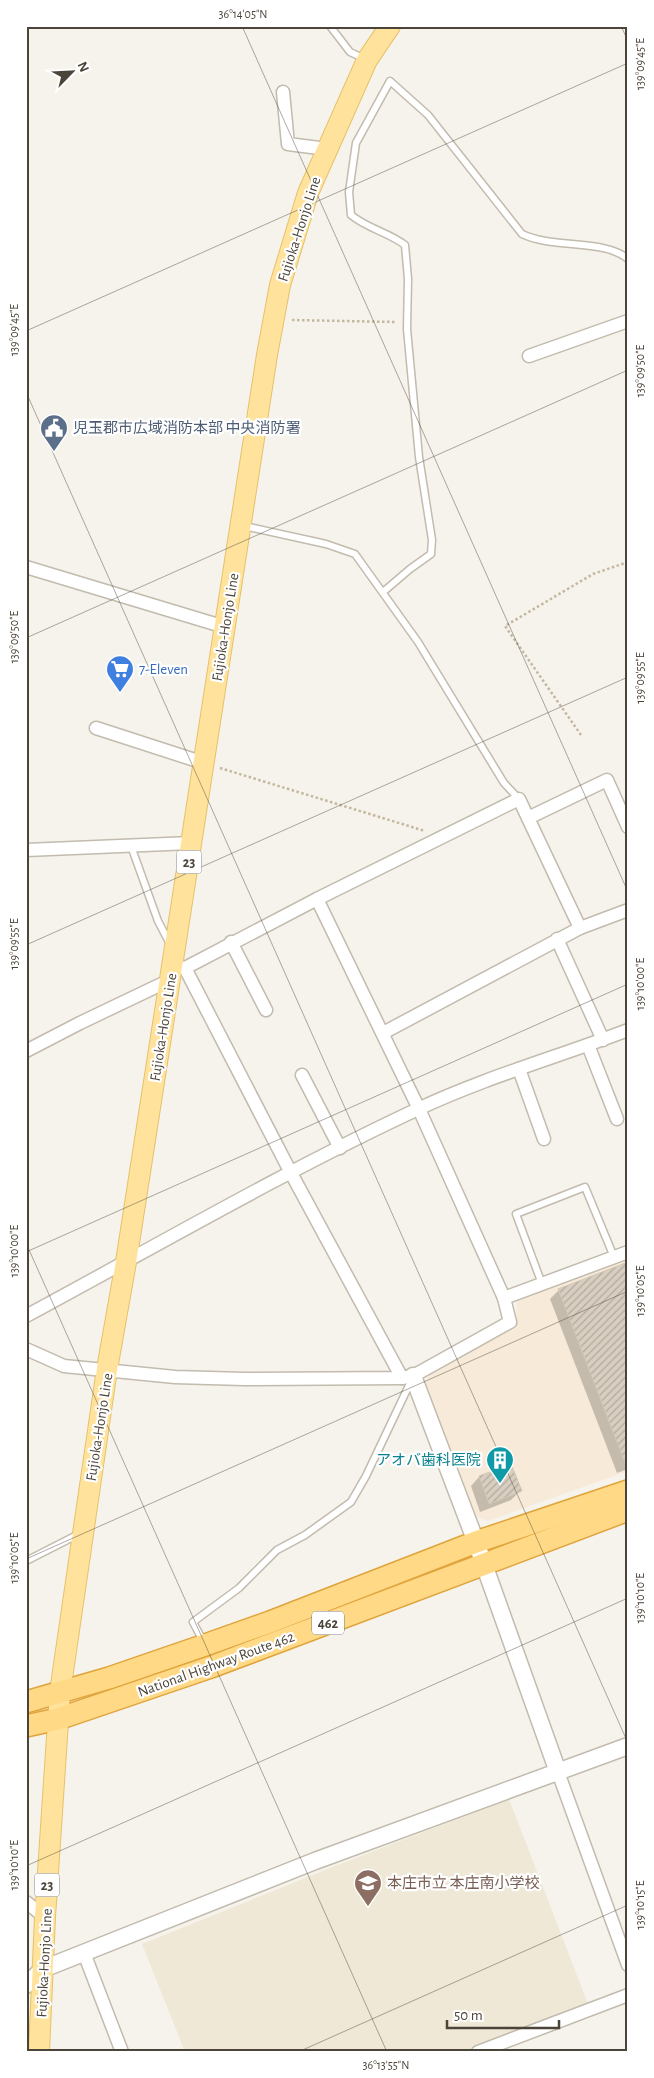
<svg xmlns="http://www.w3.org/2000/svg" width="654" height="2078" viewBox="0 0 654 2078" font-family="'Alegreya Sans','Noto Sans JP',sans-serif">
  <style>
    .commercial { fill: #f7ead8 }
    .education { fill: #efe8d6 }
    .shadow { fill: #0003 }
    .building { fill: url(#building-hatch); stroke: #d3c7b4 }
    .lines { fill: none; stroke-linecap: round; stroke-linejoin: round }
    .service-casing { stroke: #c2bbae; stroke-width: 9 }
    .minor-casing { stroke: #c2bbae; stroke-width: 15 }
    .tertiary-casing { stroke: #c2bbae; stroke-width: 19 }
    .primary-casing { stroke: #e6c16a; stroke-width: 22 }
    .trunk-casing { stroke: #e0a43c; stroke-width: 24 }
    .path { stroke: #c4b79f; stroke-width: 2.5; stroke-dasharray: 2.5 2.5; stroke-linecap: butt }
    .service { stroke: #fff; stroke-width: 6 }
    .minor { stroke: #fff; stroke-width: 12 }
    .tertiary { stroke: #fff; stroke-width: 16 }
    .primary { stroke: #ffe39c; stroke-width: 20 }
    .trunk { stroke: #ffd985; stroke-width: 21 }
    .ticks { fill: none; stroke: #4b4439; stroke-width: 1; stroke-opacity: 0.45 }
    .labels { text-anchor: middle; stroke-width: 4.5; stroke-linejoin: round; paint-order: stroke }
    .shield { fill: #fff; stroke: #817c74; stroke-width: 1 }
    .shield-label { font-size: 14px; font-weight: bold; fill: #4b4439 }
    .street-label { font-size: 15px; fill: #4b4439; stroke: #fff }
    .service-label { font-size: 15px; fill: #4e5e75; stroke: #fff; text-anchor: start }
    .shop-label { font-size: 15px; fill: #366cbe; stroke: #fff; text-anchor: start }
    .culture-label { font-size: 15px; fill: #0d838f; stroke: #fff; text-anchor: end }
    .education-label { font-size: 15px; fill: #785e54; stroke: #fff; text-anchor: start }
    .neatline { fill: none; stroke: #4b4439; stroke-width: 2 }
    .ticks-label { font-size: 12px; text-anchor: middle; fill: #4b4439 }
  </style>
  <defs>
    <pattern id="building-hatch" width="6" height="6" patternUnits="userSpaceOnUse" patternTransform="scale(1.25)"><rect width="6" height="6" fill="#d8cfc1"/><path d="M-1 1l2-2M0 6l6-6M5 7l2-2" fill="none" stroke="#b1aa9e"/></pattern>
  </defs>
  <rect width="100%" height="100%" fill="#f6f3ec"/>
  <!-- commercial -->
  <polygon class="commercial" points="628,1258 628,1471 488,1521 477,1517 425,1383 431,1372 516,1328 517,1301"/>
  <!-- education -->
  <polygon class="education" points="509,1799 588,2004 463,2052 185,2052 142,1944 325,1870"/>
  <!-- shadow -->
  <g class="shadow">
    <polygon points="628,1263 628,1469 617,1473 550,1299 559,1290"/>
    <polygon points="479,1477 520,1491 511,1500 480,1512 471,1486"/>
  </g>
  <!-- building -->
  <g class="building">
    <polygon points="628,1262 628,1468 627,1468 558,1289"/>
    <polygon points="511,1464 522,1491 489,1504 479,1476"/>
  </g>
  <g class="lines">
    <!-- service casing -->
    <g class="service-casing">
      <g id="service">
        <polyline points="330,26 350,52 365,59"/>
        <polyline points="244,526 326,544 355,554 418,642 504,783 519,799"/>
        <path d="M383,592l27,-23 21,-15 1,-14 -13,-83 -12,-128 1,-50 -3,-34c-17,-13 -37,-16 -54,-30l-2,-23 7,-49 34,-62 38,34 94,119c31,15 83,5 106,25"/>
        <polyline points="131,846 158,921 170,944"/>
        <polyline points="542,1284 516,1214 585,1187 614,1257"/>
        <polyline points="26,1561 79,1534"/>
        <polyline points="203,1641 193,1622 239,1588 277,1550 305,1535 351,1502 366,1476 412,1379"/>
      </g>
    </g>
    <!-- minor casing -->
    <g class="minor-casing">
      <g id="minor">
        <polyline points="283,92 288,144 327,149"/>
        <polyline points="529,356 628,321"/>
        <polyline points="26,567 225,627"/>
        <polyline points="96,728 204,763"/>
        <polyline points="528,818 607,780 628,827"/>
        <polyline points="26,850 191,843"/>
        <polyline points="317,899 519,799 580,928"/>
        <polyline points="557,939 603,1040"/>
        <polyline points="231,942 266,1010"/>
        <polyline points="178,967 185,968 291,1173 402,1378"/>
        <polyline points="185,968 317,899 419,1109 504,1298"/>
        <polyline points="383,1033 580,928 628,910"/>
        <polyline points="588,1045 617,1119"/>
        <polyline points="26,1051 80,1023 170,980"/>
        <polyline points="519,1069 544,1139"/>
        <polyline points="302,1075 340,1148"/>
        <path d="M26,1316c130,-70 259,-145 392,-207 68,-32 140,-52 210,-79"/>
        <polyline points="26,1349 64,1366 175,1377 244,1379 402,1378 413,1376 510,1322 504,1298 628,1252"/>
        <polyline points="558,1772 628,1965"/>
        <polyline points="26,1902 45,1917"/>
        <polyline points="84,1953 122,2052"/>
        <polyline points="478,2052 628,1995"/>
      </g>
    </g>
    <!-- tertiary casing -->
    <g class="tertiary-casing">
      <g id="tertiary">
        <polyline points="413,1376 476,1542 558,1772"/>
        <polyline points="26,1985 43,1969 315,1861 628,1746"/>
      </g>
    </g>
    <!-- primary casing -->
    <g class="primary-casing">
      <polyline id="primary" points="39,2052 45,1917 60,1692 107,1369 126,1262 267,355 280,285 308,193 367,60 390,26"/>
    </g>
    <!-- trunk casing -->
    <g class="trunk-casing">
      <g id="trunk">
        <polyline points="26,1702 109,1678 205,1645 270,1622 476,1542 628,1491"/>
        <polyline points="26,1726 58,1719 211,1667 628,1510"/>
      </g>
    </g>
    <!-- path -->
    <g class="path">
      <polyline points="292,320 396,322"/>
      <polyline points="581,735 505,626 593,574 628,562"/>
      <polyline points="220,768 425,831"/>
    </g>
    <!-- service -->
    <use href="#service" class="service"/>
    <!-- minor -->
    <use href="#minor" class="minor"/>
    <!-- tertiary -->
    <use href="#tertiary" class="tertiary"/>
    <!-- primary -->
    <use href="#primary" class="primary"/>
    <!-- trunk -->
    <use href="#trunk" class="trunk"/>
  </g>
  <!-- ticks -->
  <path class="ticks" d="M242,26l386,866M621,26l7,15M26,331l602,-268M26,392l602,1351M26,638l602,-268M26,945l602,-268M26,1243l361,809M26,1252l602,-268M26,1559l602,-268M26,1866l602,-268M298,2052l330,-147"/>
  <!-- icons -->
  <defs>
    <g id="civic-pin" transform="scale(1.4375)"><path d="M0 17L-7.5 6A9.5 9.5 0 1 1 7.5 6Z" fill="#5c6f8a" stroke="#fff"/><path d="M-.6-6.5H3V-4.5H.6V-3L4-1V1h2V6H-6V1h2V-1L-.6-3ZM-1.2 2.5V6h2.4V2.5Z" fill="#fff"/></g>
    <g id="supermarket-pin" transform="scale(1.4375)"><path d="M0 17L-7.5 6A9.5 9.5 0 1 1 7.5 6Z" fill="#3f7fe0" stroke="#fff"/><path d="M-6-5.5h2.5l.6 2H6L4.5 2H-2.5L-4.4-4H-6ZM-1.5 3.2a1.3 1.3 0 1 0 .1 0ZM3 3.2a1.3 1.3 0 1 0 .1 0Z" fill="#fff"/></g>
    <g id="building-pin" transform="scale(1.4375)"><path d="M0 17L-7.5 6A9.5 9.5 0 1 1 7.5 6Z" fill="#0f9aa8" stroke="#fff"/><path d="M-4-6H4V6H1V3H-1V6H-4ZM-2.5-4.3h1.7v1.8h-1.7ZM.8-4.3h1.7v1.8H.8ZM-2.5-1h1.7V.8h-1.7ZM.8-1h1.7V.8H.8Z" fill="#fff"/></g>
    <g id="school-pin" transform="scale(1.4375)"><path d="M0 17L-7.5 6A9.5 9.5 0 1 1 7.5 6Z" fill="#8d6e63" stroke="#fff"/><path d="M0-5L7-2L0 1L-7-2ZM-4 1L0 2.5L4 1V4Q0 6-4 4Z" fill="#fff"/></g>
  </defs>
  <g fill-rule="evenodd">
    <use href="#civic-pin" x="54" y="428"/>
    <use href="#supermarket-pin" x="120" y="669"/>
    <use href="#building-pin" x="500" y="1460"/>
    <use href="#school-pin" x="368" y="1883"/>
  </g>
  <g class="labels">
    <!-- shield labels -->
    <g class="shield">
      <rect x="176.5" y="850.5" width="25" height="23" rx="4"/>
      <rect x="312" y="1611.5" width="32" height="23" rx="4"/>
      <rect x="34.5" y="1873.5" width="25" height="23" rx="4"/>
    </g>
    <g class="shield-label">
      <text x="189" y="867">23</text>
      <text x="328" y="1628">462</text>
      <text x="47" y="1890">23</text>
    </g>
    <!-- street labels -->
    <g class="street-label">
      <text transform="translate(299 229) rotate(-72)" y="5">Fujioka-Honjo Line</text>
      <text transform="translate(225 627) rotate(-81)" y="5">Fujioka-Honjo Line</text>
      <text transform="translate(163 1027) rotate(-81)" y="5">Fujioka-Honjo Line</text>
      <text transform="translate(99 1427) rotate(-81)" y="5">Fujioka-Honjo Line</text>
      <text transform="translate(216 1664) rotate(-20)" y="5">National Highway Route 462</text>
      <text transform="translate(44 1963) rotate(-87)" y="5">Fujioka-Honjo Line</text>
    </g>
    <!-- service labels -->
    <g class="service-label">
      <text x="73" y="433">児玉郡市広域消防本部 中央消防署</text>
    </g>
    <!-- shop labels -->
    <g class="shop-label">
      <text x="139" y="674">7-Eleven</text>
    </g>
    <!-- culture labels -->
    <g class="culture-label">
      <text x="481" y="1465">アオバ歯科医院</text>
    </g>
    <!-- education labels -->
    <g class="education-label">
      <text x="387" y="1888">本庄市立 本庄南小学校</text>
    </g>
  </g>
  <!-- border -->
  <rect width="654" height="2078" fill="none" stroke="#ffffff" stroke-width="55"/>
  <!-- north arrow -->
  <g transform="translate(72 72) rotate(66)" stroke="#ffffff" stroke-width="4" paint-order="stroke">
  <path d="M0-4L9 19L0 12L-9 19Z" fill="#4b4439"/>
  <text y="-8" font-size="14" font-weight="bold" text-anchor="middle" fill="#4b4439">N</text>
  </g>
  <!-- scale -->
  <path d="M447 2020v8h112v-8" fill="none" stroke="#4b4439" stroke-width="2.5"/>
  <text x="454" y="2020" font-size="15" fill="#4b4439" stroke="#ffffff" stroke-width="4" paint-order="stroke">50 m</text>
  <rect x="28" y="28" width="598" height="2022" class="neatline"/>
  <g class="ticks-label">
    <text x="243" y="18">36°14'05"N</text>
    <text transform="translate(640 64) rotate(-90)" y="4">139°09'45"E</text>
    <text transform="translate(14 330) rotate(-90)" y="4">139°09'45"E</text>
    <text transform="translate(640 371) rotate(-90)" y="4">139°09'50"E</text>
    <text transform="translate(14 637) rotate(-90)" y="4">139°09'50"E</text>
    <text transform="translate(640 678) rotate(-90)" y="4">139°09'55"E</text>
    <text transform="translate(14 944) rotate(-90)" y="4">139°09'55"E</text>
    <text transform="translate(640 984) rotate(-90)" y="4">139°10'00"E</text>
    <text transform="translate(14 1251) rotate(-90)" y="4">139°10'00"E</text>
    <text transform="translate(640 1291) rotate(-90)" y="4">139°10'05"E</text>
    <text transform="translate(14 1558) rotate(-90)" y="4">139°10'05"E</text>
    <text transform="translate(640 1598) rotate(-90)" y="4">139°10'10"E</text>
    <text transform="translate(14 1865) rotate(-90)" y="4">139°10'10"E</text>
    <text transform="translate(640 1905) rotate(-90)" y="4">139°10'15"E</text>
    <text x="386" y="2069">36°13'55"N</text>
  </g>
</svg>
